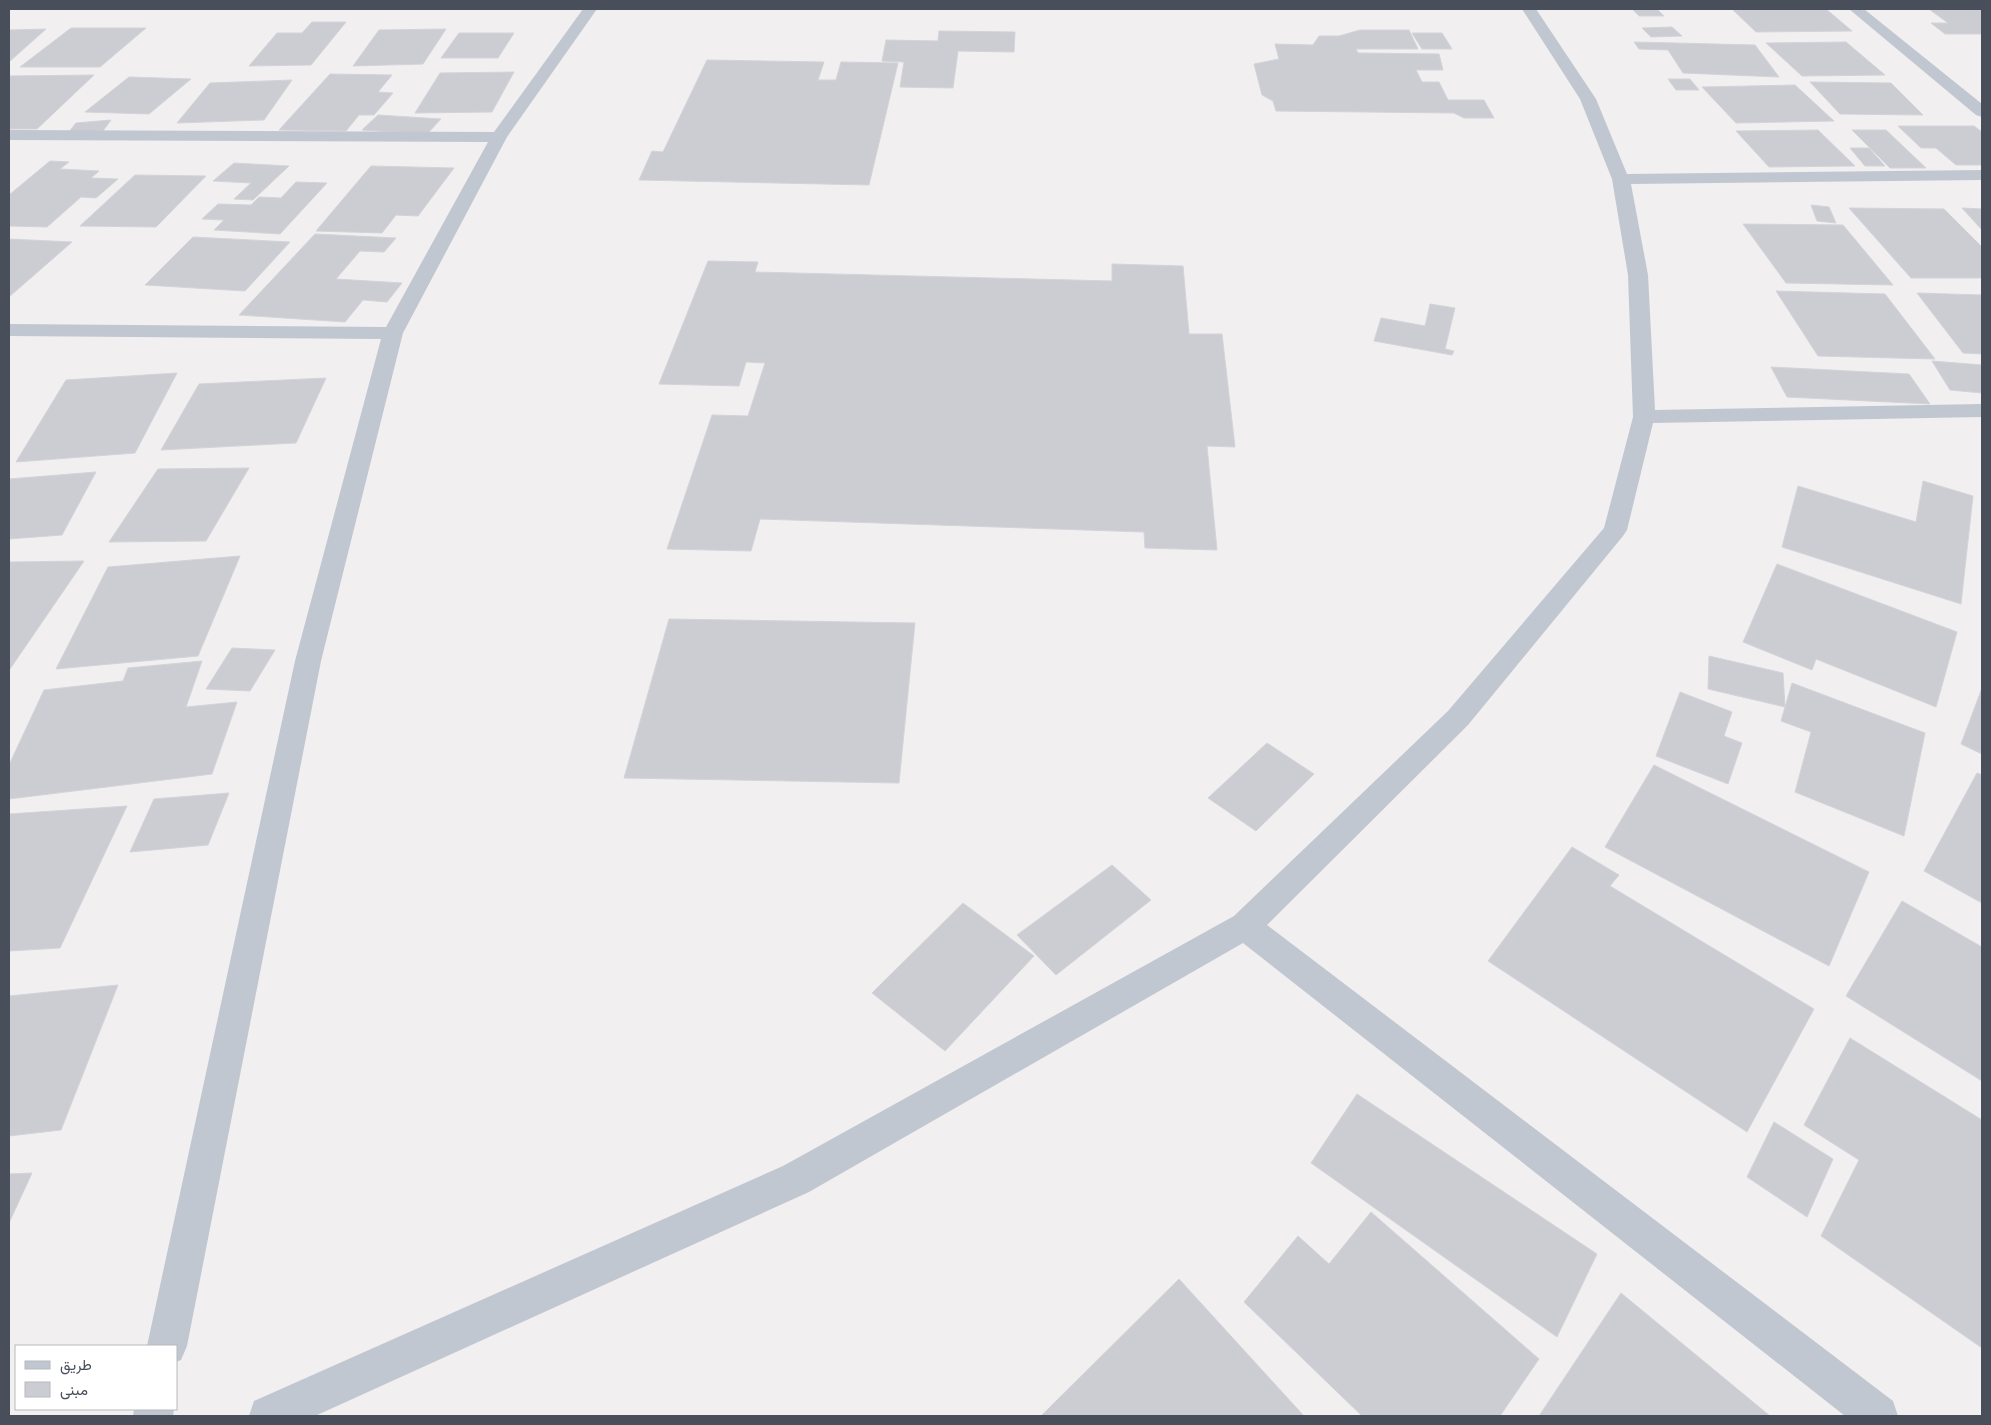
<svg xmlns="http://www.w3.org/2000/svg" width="1991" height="1425" viewBox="0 0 1991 1425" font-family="'Nunito Sans',Vazirmatn,sans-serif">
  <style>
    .building { fill: #cccdd3; stroke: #d3d4da }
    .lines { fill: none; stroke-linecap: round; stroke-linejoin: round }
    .minor { fill: #c1c7d0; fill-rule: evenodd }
  </style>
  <rect width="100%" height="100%" fill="#f1efef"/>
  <!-- building -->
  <g class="building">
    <polygon points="1632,9 1657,9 1664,16 1639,16"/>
    <polygon points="1732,9 1826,9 1852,31 1756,32"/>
    <polygon points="1929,9 1982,9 1982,34 1945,34 1931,23 1948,23"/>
    <polygon points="312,22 346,22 311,65 249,66 277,33 302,33"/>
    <polygon points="1672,27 1682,36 1651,37 1642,28"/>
    <polygon points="71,28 146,28 100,67 20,67"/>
    <polygon points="46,29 9,62 9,30"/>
    <polygon points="446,29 423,64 353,66 379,30"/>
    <polygon points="1360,30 1409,30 1418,49 1356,49 1358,53 1439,54 1443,70 1416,70 1422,82 1439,82 1448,100 1484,100 1494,118 1464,118 1454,113 1276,111 1273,101 1262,95 1254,64 1279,59 1275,44 1313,45 1319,36 1339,36"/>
    <polygon points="939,31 1015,32 1014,52 958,51 953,88 900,87 904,62 882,61 886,40 938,41"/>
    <polygon points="459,33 514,33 498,58 441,58"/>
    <polygon points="1412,33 1442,33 1452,49 1422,49"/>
    <polygon points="1634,42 1755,45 1779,77 1683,73 1668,50 1639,49"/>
    <polygon points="1846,42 1885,75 1802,76 1766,43"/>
    <polygon points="707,60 824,62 818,80 836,80 841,62 898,63 869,185 639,180 652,151 663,152"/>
    <polygon points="514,72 492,112 415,113 440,73"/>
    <polygon points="330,74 392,75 378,92 393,93 374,115 359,115 346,131 279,130"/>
    <polygon points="94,75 37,129 9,129 9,76"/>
    <polygon points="129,77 191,79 149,114 85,112"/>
    <polygon points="1668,79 1690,79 1699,90 1676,90"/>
    <polygon points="292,80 264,120 177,123 210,83"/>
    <polygon points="1810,82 1891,83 1923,115 1840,114"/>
    <polygon points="1795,85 1834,121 1736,123 1702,87"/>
    <polygon points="378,115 441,119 427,134 362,130"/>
    <polygon points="111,120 103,131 67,134 76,123"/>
    <polygon points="1898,126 1974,126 1982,132 1982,165 1956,165 1936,148 1921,148"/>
    <polygon points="1818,130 1855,166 1769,167 1736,131"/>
    <polygon points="1852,130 1886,130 1926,168 1890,168"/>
    <polygon points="1850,148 1869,148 1885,166 1865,166"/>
    <polygon points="50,161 69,162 60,169 99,171 91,178 118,179 96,198 81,197 47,227 9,226 9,195"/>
    <polygon points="234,163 289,166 253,200 234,199 251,183 213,181"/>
    <polygon points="371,166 454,168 418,216 396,215 382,233 316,231"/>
    <polygon points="135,175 206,176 156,227 80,226"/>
    <polygon points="296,182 327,183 280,234 214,230 224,220 202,219 218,204 251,205 259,197 281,198"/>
    <polygon points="1811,205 1829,207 1836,223 1817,221"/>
    <polygon points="1849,208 1944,209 1982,247 1982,278 1911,278"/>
    <polygon points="1962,208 1982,209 1982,230"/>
    <polygon points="1743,224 1843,225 1893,285 1786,283"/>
    <polygon points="315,234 396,238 384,252 360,251 336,279 402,283 387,302 363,300 345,322 239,315"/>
    <polygon points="193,237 290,242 245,291 145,285"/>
    <polygon points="9,239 72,242 9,297"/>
    <polygon points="708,261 758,262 755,272 1112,281 1112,264 1183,266 1189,334 1222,334 1235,447 1207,446 1217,550 1145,548 1144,532 760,519 751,551 667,549 712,415 748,416 765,363 746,362 739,386 659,384"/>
    <polygon points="1776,291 1885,294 1935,359 1818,356"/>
    <polygon points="1917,293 1982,295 1982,354 1963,353"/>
    <polygon points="1430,304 1455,308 1445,349 1454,351 1452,355 1374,341 1381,318 1425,326"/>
    <polygon points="1932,361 1982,365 1982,393 1950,390"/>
    <polygon points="1771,367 1909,374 1930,404 1787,397"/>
    <polygon points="177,373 135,453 16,462 66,380"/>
    <polygon points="326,378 296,443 161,450 199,384"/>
    <polygon points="249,468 206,541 109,542 158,469"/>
    <polygon points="96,472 62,535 9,539 9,479"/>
    <polygon points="1923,481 1973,496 1961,604 1782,547 1798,486 1916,522"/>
    <polygon points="240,556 198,656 56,669 108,567"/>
    <polygon points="84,561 10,669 9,669 9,562"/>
    <polygon points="1777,564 1957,632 1936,707 1816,659 1812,670 1743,642"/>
    <polygon points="669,619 915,623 899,783 624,778"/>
    <polygon points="232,648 275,650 250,691 206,689"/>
    <polygon points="1709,656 1783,673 1785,707 1708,689"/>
    <polygon points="202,661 186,707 237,702 212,774 9,799 9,765 44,690 123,681 128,668"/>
    <polygon points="1792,683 1925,733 1904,836 1795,792 1811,732 1781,721"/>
    <polygon points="1982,688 1982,754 1961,744"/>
    <polygon points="1680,692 1732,712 1724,736 1742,743 1728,784 1656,756"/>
    <polygon points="1267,743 1314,774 1256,831 1208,798"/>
    <polygon points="1654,765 1869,872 1829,966 1605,847"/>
    <polygon points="1977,773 1982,775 1982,903 1924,871"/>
    <polygon points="229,793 208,845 130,852 154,799"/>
    <polygon points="127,806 60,948 9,951 9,814"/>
    <polygon points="1572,847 1619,875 1610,886 1814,1009 1747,1132 1488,961"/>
    <polygon points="1112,865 1151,900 1056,975 1017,935"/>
    <polygon points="1902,901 1982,947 1982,1081 1846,996"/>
    <polygon points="963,903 1034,956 945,1051 872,993"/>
    <polygon points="118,985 61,1130 9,1136 9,996"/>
    <polygon points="1850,1038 1982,1120 1982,1348 1821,1236 1859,1160 1804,1125"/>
    <polygon points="1357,1094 1597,1254 1557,1337 1311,1163"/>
    <polygon points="1774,1122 1833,1159 1807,1217 1747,1177"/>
    <polygon points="32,1173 9,1223 9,1174"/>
    <polygon points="1371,1212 1539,1359 1500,1416 1362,1416 1244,1302 1298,1236 1329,1264"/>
    <polygon points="1179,1279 1304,1416 1041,1416"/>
    <polygon points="1621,1293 1770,1416 1539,1416"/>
  </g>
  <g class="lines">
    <!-- minor -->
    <g class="minor">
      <polygon points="583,9 597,9 507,137 403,333 321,661 187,1346 181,1360 176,1362 176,1346 147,1346 295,661 381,339 9,336 9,324 386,327 488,142 9,140 9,130 494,132"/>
      <polygon points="1522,9 1536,9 1596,99 1627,174 1982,170 1982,180 1631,184 1648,275 1655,410 1982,404 1982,417 1653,423 1627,530 1623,536 1468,725 1267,925 1893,1401 1898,1416 1845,1416 1243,943 809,1192 315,1416 249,1416 254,1401 783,1166 1234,916 1448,711 1604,528 1633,417 1628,275 1612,179 1580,99"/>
      <polygon points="1849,9 1864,9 1982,104 1982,117 1976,115"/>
      <polygon points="134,1409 174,1409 173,1416 133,1416"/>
    </g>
  </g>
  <!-- border -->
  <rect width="1991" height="1425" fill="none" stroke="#484f5b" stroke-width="20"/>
  <!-- legend -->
  <rect x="15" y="1345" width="162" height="65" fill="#ffffff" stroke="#b6b9bd"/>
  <rect x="25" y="1361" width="25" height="8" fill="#c1c7d0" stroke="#b6b9bd"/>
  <text x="60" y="1370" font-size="15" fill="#484f5b">طريق</text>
  <rect x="25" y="1382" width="25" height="15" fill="#cccdd3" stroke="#b6b9bd"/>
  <text x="60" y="1395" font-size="15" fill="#484f5b">مبنى</text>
</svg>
